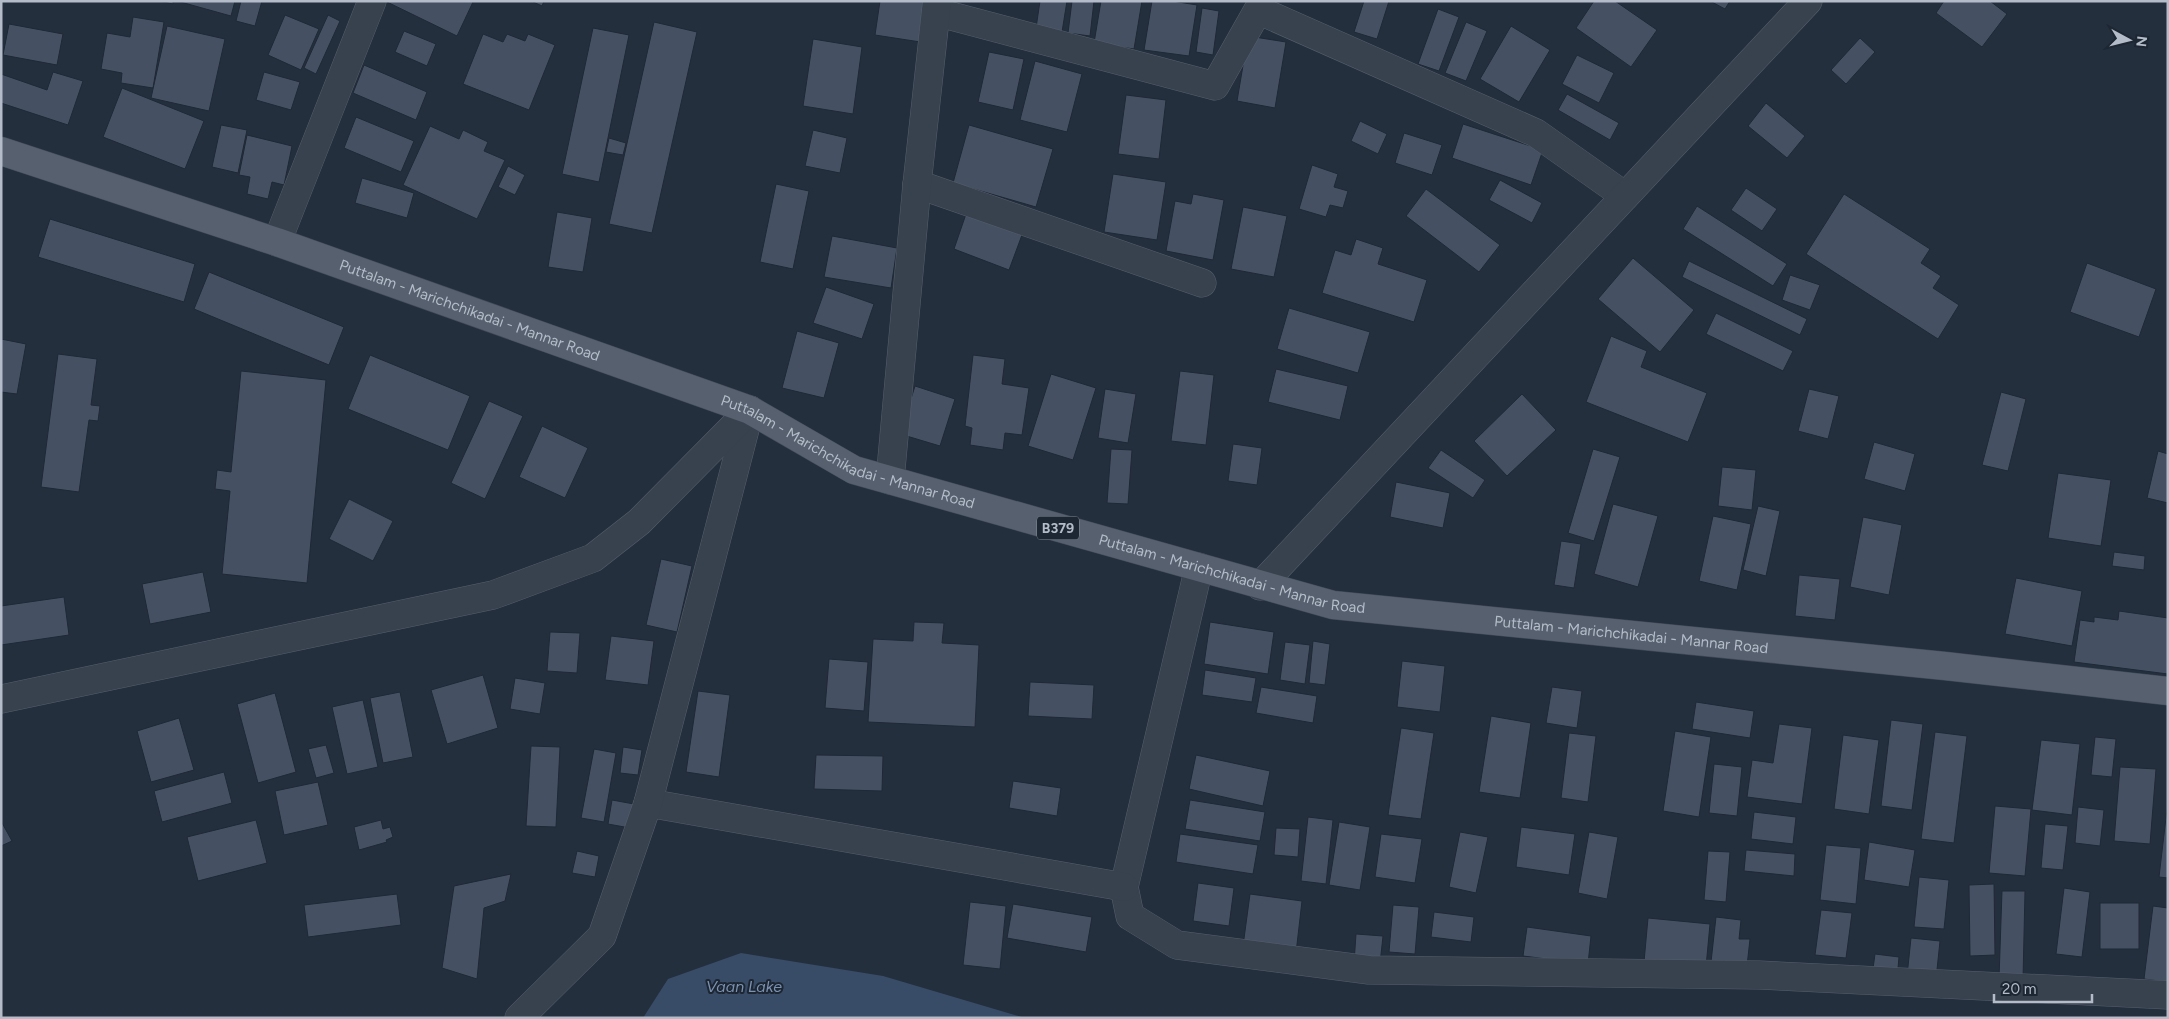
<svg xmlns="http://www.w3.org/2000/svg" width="2169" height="1019" viewBox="0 0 2169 1019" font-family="Figtree,sans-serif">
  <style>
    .water { fill: #394c67 }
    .building { fill: #455162; stroke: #1f2835 }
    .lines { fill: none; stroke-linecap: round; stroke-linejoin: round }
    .minor-casing { stroke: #565f6c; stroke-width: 29 }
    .tertiary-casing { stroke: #565f6c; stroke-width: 29 }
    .primary-casing { stroke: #414a57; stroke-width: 29 }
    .minor { stroke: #38414e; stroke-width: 28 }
    .tertiary { stroke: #38414e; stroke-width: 28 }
    .primary { stroke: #56606e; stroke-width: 28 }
    .labels { text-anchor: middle; stroke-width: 4; stroke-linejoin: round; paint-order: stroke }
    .shield { fill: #1d2633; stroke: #878f9c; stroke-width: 1 }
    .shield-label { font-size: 14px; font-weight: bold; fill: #b4bcc9 }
    .street-label { font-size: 15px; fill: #b4bcc9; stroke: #1d2633 }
    .water-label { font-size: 16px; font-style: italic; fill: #7c92b1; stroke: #1d2633 }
  </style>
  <rect width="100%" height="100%" fill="#242f3e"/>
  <!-- water -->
  <polygon class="water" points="741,953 883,976 1025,1018 643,1018 668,979"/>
  <!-- building -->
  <g class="building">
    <polygon points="159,1 173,1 173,4"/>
    <polygon points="177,1 235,1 231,16"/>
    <polygon points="241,1 262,1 255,26 236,21"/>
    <polygon points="385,1 471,1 473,2 457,36"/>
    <polygon points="531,1 544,1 542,6"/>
    <polygon points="880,1 933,1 927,43 875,35"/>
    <polygon points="1040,1 1067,1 1062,32 1036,28"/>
    <polygon points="1072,1 1094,1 1090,36 1068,33"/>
    <polygon points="1101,1 1142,1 1134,49 1094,43"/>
    <polygon points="1152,1 1172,1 1197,5 1189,56 1144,50"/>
    <polygon points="1364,1 1389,1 1377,39 1354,32"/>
    <polygon points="1594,1 1615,1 1657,30 1631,67 1576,28"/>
    <polygon points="1710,1 1730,1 1725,9"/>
    <polygon points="1944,1 1990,1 2007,14 1982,47 1936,13"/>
    <polygon points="1202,8 1219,11 1213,55 1196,52"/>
    <polygon points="1438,9 1459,17 1439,71 1418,64"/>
    <polygon points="285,15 319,29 301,70 268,55"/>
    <polygon points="328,15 340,21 316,74 304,68"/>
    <polygon points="133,17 164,22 153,88 121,83 122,73 101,69 107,33 130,37"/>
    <polygon points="654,22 697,32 652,233 609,224"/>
    <polygon points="1466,22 1487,31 1466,81 1445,73"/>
    <polygon points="9,24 63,34 57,65 3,55"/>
    <polygon points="167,26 225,39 209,111 151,98"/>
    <polygon points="1511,26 1550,50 1519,102 1480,79"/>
    <polygon points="593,28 629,35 599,182 562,174"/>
    <polygon points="404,31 436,44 427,66 395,52"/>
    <polygon points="483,34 503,42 507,34 525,41 528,34 555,45 529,110 463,84"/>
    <polygon points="1248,36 1286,42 1275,108 1237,101"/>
    <polygon points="1860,38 1875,52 1846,84 1831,70"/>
    <polygon points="813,39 862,47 853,114 803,106"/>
    <polygon points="989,52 1024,59 1013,110 978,102"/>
    <polygon points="1577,55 1614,73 1599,103 1562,84"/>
    <polygon points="1035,61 1082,74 1067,132 1020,120"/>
    <polygon points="364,65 427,92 416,120 353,93"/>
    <polygon points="53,72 83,81 68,125 1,103 1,74 47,90"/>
    <polygon points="264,72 300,82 291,110 256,100"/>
    <polygon points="122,88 204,121 185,169 103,137"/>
    <polygon points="1567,94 1619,123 1610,140 1558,110"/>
    <polygon points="1126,95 1166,100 1159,159 1118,154"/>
    <polygon points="1766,103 1805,136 1787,158 1748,126"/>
    <polygon points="356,117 414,141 401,172 344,148"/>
    <polygon points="1360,121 1387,134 1378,154 1351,141"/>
    <polygon points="1463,124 1543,150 1531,185 1452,158"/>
    <polygon points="221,125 247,130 238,173 212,167"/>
    <polygon points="969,125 1053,149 1036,207 953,183"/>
    <polygon points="430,126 459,139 463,130 488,142 484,151 505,160 477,219 403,185"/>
    <polygon points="813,130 847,138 840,173 805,166"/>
    <polygon points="1404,133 1442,145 1432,175 1395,163"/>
    <polygon points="247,135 292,146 284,185 272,182 268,199 247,194 250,177 239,175"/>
    <polygon points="609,138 626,143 623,155 606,152"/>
    <polygon points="1312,165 1338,174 1334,187 1348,191 1343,208 1330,205 1326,217 1299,209"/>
    <polygon points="508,166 525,175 515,195 498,187"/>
    <polygon points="1113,174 1166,182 1157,240 1104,232"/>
    <polygon points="362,178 414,193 407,218 355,203"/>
    <polygon points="1500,180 1542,203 1532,223 1489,200"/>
    <polygon points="776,184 809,191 793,269 760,262"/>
    <polygon points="1746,188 1777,209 1762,231 1731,210"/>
    <polygon points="1426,189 1500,245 1479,272 1406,216"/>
    <polygon points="1193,194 1224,200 1213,260 1166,251 1175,201 1191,204"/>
    <polygon points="1844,194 1930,249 1921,263 1941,276 1933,288 1959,305 1938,339 1806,254"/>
    <polygon points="1697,206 1787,264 1773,286 1683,229"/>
    <polygon points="1243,207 1287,216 1274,277 1231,269"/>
    <polygon points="557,212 592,218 583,272 548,267"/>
    <polygon points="966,214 1022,235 1009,270 954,249"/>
    <polygon points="50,219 195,264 184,302 38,257"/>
    <polygon points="832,236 897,248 891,288 824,277"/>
    <polygon points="1356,239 1383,248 1378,264 1427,280 1414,322 1322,293 1335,250 1351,255"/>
    <polygon points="1633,258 1694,310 1660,352 1598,299"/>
    <polygon points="1689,261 1807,319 1800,335 1682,277"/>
    <polygon points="2087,263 2156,289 2139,337 2070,312"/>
    <polygon points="209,272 344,327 329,365 194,309"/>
    <polygon points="1790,275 1820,285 1810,310 1782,300"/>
    <polygon points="826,287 874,304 862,339 813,323"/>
    <polygon points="1289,308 1370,332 1358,373 1277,349"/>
    <polygon points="1716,313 1793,351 1783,371 1706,334"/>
    <polygon points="797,331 839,343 824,398 782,388"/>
    <polygon points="1611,336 1647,351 1641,367 1707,393 1688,442 1586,402"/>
    <polygon points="1,339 26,344 17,394 1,392"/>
    <polygon points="58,354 97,359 91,405 100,406 98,421 89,420 79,492 41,487"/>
    <polygon points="370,355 470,396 448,450 348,409"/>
    <polygon points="973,355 1005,359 1002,384 1029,388 1022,435 1005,433 1003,450 970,445 972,428 965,426"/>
    <polygon points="1276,369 1348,386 1340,420 1268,402"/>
    <polygon points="241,371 326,380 307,583 222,574 230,491 215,489 217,470 231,472"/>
    <polygon points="1180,371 1214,375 1206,445 1171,441"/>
    <polygon points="1051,374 1096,388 1073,460 1028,446"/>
    <polygon points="915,386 955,399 940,446 900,434"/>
    <polygon points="1105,389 1136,394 1128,443 1098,438"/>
    <polygon points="1809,389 1839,396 1828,439 1798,431"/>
    <polygon points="2001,392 2026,399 2008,471 1982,465"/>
    <polygon points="1522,394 1556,430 1507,476 1474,441"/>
    <polygon points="489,401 523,416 485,499 451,483"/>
    <polygon points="542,426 588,448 565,498 519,477"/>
    <polygon points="1874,442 1915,454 1905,491 1864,479"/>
    <polygon points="1233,444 1262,448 1257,485 1228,481"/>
    <polygon points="1111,449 1132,450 1128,504 1107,503"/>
    <polygon points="1593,449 1620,457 1594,541 1568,533"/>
    <polygon points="1441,450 1485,480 1473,498 1428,468"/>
    <polygon points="2158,451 2168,454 2168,503 2147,498"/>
    <polygon points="1722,467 1756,470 1752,510 1718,506"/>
    <polygon points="2058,473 2111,480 2101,546 2048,538"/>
    <polygon points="1396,482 1450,493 1443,528 1390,517"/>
    <polygon points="349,499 393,521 373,561 329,539"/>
    <polygon points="1613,504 1658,516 1638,587 1594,574"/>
    <polygon points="1758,506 1780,511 1766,576 1743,570"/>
    <polygon points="1713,516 1751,524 1737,590 1699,581"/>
    <polygon points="1863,517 1902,525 1889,595 1850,587"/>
    <polygon points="1561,541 1581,544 1574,588 1554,585"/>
    <polygon points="2114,552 2145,556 2144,570 2112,566"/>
    <polygon points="661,559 692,566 677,632 646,625"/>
    <polygon points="203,572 211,612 150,624 142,584"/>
    <polygon points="1799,575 1840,579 1835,620 1795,616"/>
    <polygon points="2016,578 2082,591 2072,646 2005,634"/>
    <polygon points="64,597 69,635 1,645 1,606"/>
    <polygon points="2119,611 2168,618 2168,674 2074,662 2080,620 2094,622 2094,617 2118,620"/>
    <polygon points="914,622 944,623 942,643 979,645 975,727 868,722 873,639 913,641"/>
    <polygon points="1210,622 1274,632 1268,674 1204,664"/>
    <polygon points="550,632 580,633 577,673 547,671"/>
    <polygon points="611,636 654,641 648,685 605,680"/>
    <polygon points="1313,641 1330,644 1325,685 1309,683"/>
    <polygon points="1285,642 1310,645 1305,684 1280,680"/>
    <polygon points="829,659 868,662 864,711 825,708"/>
    <polygon points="1402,661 1445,666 1440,712 1397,707"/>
    <polygon points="1205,670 1256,678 1252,702 1202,695"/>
    <polygon points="483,675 498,728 447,744 431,690"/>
    <polygon points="515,678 545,683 540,714 510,709"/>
    <polygon points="1030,682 1094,685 1092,719 1028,716"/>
    <polygon points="1261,687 1317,696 1313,723 1256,713"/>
    <polygon points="1552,687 1582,691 1577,728 1546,723"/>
    <polygon points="698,691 730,695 719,777 686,772"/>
    <polygon points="400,692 413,757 383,763 370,698"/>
    <polygon points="275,693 296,772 258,783 237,704"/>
    <polygon points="363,700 378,767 347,774 332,707"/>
    <polygon points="1696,702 1754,711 1750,738 1692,729"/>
    <polygon points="1491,716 1531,723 1520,798 1479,792"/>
    <polygon points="179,718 194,770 151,782 137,731"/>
    <polygon points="1891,720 1923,724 1912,810 1881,806"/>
    <polygon points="1779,724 1812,728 1802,804 1747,797 1752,760 1773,763"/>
    <polygon points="1401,728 1434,733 1421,819 1388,815"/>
    <polygon points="1675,731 1711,737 1699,817 1663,811"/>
    <polygon points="1935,732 1967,736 1954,843 1921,839"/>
    <polygon points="1569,733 1596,736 1588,802 1561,798"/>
    <polygon points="1843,735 1879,740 1869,814 1834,809"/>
    <polygon points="2095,737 2116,739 2112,777 2091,775"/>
    <polygon points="2041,740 2080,744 2072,815 2032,810"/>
    <polygon points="326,745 334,773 316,778 308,749"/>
    <polygon points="531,746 560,747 556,827 526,826"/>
    <polygon points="623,747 642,750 638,775 620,773"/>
    <polygon points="594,749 616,753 604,822 581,818"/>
    <polygon points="816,755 883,756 882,791 814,789"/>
    <polygon points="1196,755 1270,771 1263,806 1189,789"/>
    <polygon points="1714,764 1742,767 1737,816 1709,813"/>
    <polygon points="2120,767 2156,769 2150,844 2114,841"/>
    <polygon points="224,772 232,803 162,822 154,791"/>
    <polygon points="1013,781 1061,788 1057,816 1009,808"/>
    <polygon points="318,782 328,825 284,835 275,791"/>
    <polygon points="612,800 634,804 630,828 608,824"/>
    <polygon points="1190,800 1265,812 1260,841 1185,829"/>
    <polygon points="1995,806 2031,809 2025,876 1989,873"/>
    <polygon points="2078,807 2104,810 2100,846 2075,843"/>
    <polygon points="2167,809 2168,809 2168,878 2159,877"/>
    <polygon points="1754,812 1796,817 1793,844 1751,839"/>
    <polygon points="1308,817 1333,820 1326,884 1301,881"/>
    <polygon points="256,820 267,863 198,881 187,837"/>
    <polygon points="381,820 383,829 390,827 393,837 386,840 387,842 359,850 354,827"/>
    <polygon points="1,821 12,841 1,846"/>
    <polygon points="1339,822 1370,827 1360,890 1329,885"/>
    <polygon points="2045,824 2068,826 2063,870 2041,868"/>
    <polygon points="1521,827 1575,834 1569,875 1516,867"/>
    <polygon points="1276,828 1300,829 1298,857 1274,855"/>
    <polygon points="1460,832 1488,837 1476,893 1449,887"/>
    <polygon points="1589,832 1618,837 1607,899 1578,893"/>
    <polygon points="1180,834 1258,845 1253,874 1176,862"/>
    <polygon points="1381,834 1422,839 1415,883 1375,877"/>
    <polygon points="1869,842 1915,850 1909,887 1864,880"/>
    <polygon points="1826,845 1861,848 1856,904 1820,900"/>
    <polygon points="1746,850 1795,854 1794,876 1744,871"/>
    <polygon points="577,851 599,856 595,877 572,873"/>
    <polygon points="1708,851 1730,852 1726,902 1704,900"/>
    <polygon points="511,874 505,901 484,908 477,979 442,968 454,886"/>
    <polygon points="1919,877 1949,880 1944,929 1914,927"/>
    <polygon points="1198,883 1234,888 1229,926 1193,921"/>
    <polygon points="1994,884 1995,955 1970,956 1969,885"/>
    <polygon points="2064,888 2090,892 2082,957 2056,954"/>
    <polygon points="2002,891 2025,891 2023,979 1999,979"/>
    <polygon points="397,894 401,925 308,937 304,905"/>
    <polygon points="1250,894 1302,901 1296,953 1243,946"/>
    <polygon points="970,902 1006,906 1000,969 963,965"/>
    <rect x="2100" y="903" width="39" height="46"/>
    <polygon points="1013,904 1092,917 1086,952 1007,938"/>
    <polygon points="1393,905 1419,907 1415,954 1389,952"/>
    <polygon points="2153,906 2168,908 2168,982 2144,979"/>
    <polygon points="1821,910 1852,913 1846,958 1815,955"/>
    <polygon points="1434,912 1474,917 1471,942 1431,937"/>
    <polygon points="1716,917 1741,920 1739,939 1750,939 1747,966 1711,962"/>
    <polygon points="1648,918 1710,924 1706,967 1644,962"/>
    <polygon points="1527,927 1591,936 1588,964 1523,956"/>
    <polygon points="1356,934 1383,936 1380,964 1354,963"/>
    <polygon points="1911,938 1940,941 1936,979 1907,976"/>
    <polygon points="1875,954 1899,957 1897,979 1872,976"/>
  </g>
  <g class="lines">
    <!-- minor casing -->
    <g class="minor-casing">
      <g id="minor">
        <polyline points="936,12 1215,86 1258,10 1536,133 1625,196"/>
        <polyline points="917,184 1202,283"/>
        <polyline points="277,242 372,1"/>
        <polyline points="890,480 917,184 937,1"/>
        <polyline points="1199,567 1124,887 1130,916 1177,945 1369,970 1759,975 2168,995"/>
        <polyline points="1260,586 1808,1"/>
        <polyline points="648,803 1124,887"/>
        <polyline points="519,1018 602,936 648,803 750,410"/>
      </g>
    </g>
    <!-- tertiary casing -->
    <g class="tertiary-casing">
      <polyline id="tertiary" points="1,699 493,595 593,558 639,522 750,410"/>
    </g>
    <!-- primary casing -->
    <g class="primary-casing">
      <g id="primary">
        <path id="s1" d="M1,151l276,91 473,168 104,60 479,135 612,61 223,25"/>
      </g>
    </g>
    <!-- minor -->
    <use href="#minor" class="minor"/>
    <!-- tertiary -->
    <use href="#tertiary" class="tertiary"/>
    <!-- primary -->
    <use href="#primary" class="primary"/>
  </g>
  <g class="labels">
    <!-- shield labels -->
    <rect class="shield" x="1037" y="516.5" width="42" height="23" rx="4"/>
    <g class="shield-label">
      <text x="1058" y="533">B379</text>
    </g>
    <!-- street labels -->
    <g class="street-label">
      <text dy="5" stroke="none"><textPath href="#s1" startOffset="495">Puttalam - Marichchikadai - Mannar Road</textPath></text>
      <text dy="5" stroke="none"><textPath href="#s1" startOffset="900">Puttalam - Marichchikadai - Mannar Road</textPath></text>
      <text dy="5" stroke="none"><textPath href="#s1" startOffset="1305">Puttalam - Marichchikadai - Mannar Road</textPath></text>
      <text dy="5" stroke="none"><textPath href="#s1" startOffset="1710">Puttalam - Marichchikadai - Mannar Road</textPath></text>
    </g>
    <!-- water labels -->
    <g class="water-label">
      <text x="744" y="992">Vaan Lake</text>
    </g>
  </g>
  <!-- border -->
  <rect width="2169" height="1019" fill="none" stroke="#b4bcc9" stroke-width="5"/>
  <!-- north arrow -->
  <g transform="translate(2129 40) rotate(97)" stroke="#1d2633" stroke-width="4" paint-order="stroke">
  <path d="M0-4L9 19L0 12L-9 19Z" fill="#b4bcc9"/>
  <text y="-8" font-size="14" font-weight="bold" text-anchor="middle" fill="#b4bcc9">N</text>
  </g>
  <!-- scale -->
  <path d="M1994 994v8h98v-8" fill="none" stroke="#b4bcc9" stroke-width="2.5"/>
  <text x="2002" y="994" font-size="15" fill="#b4bcc9" stroke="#1d2633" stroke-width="4" paint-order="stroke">20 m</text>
</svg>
